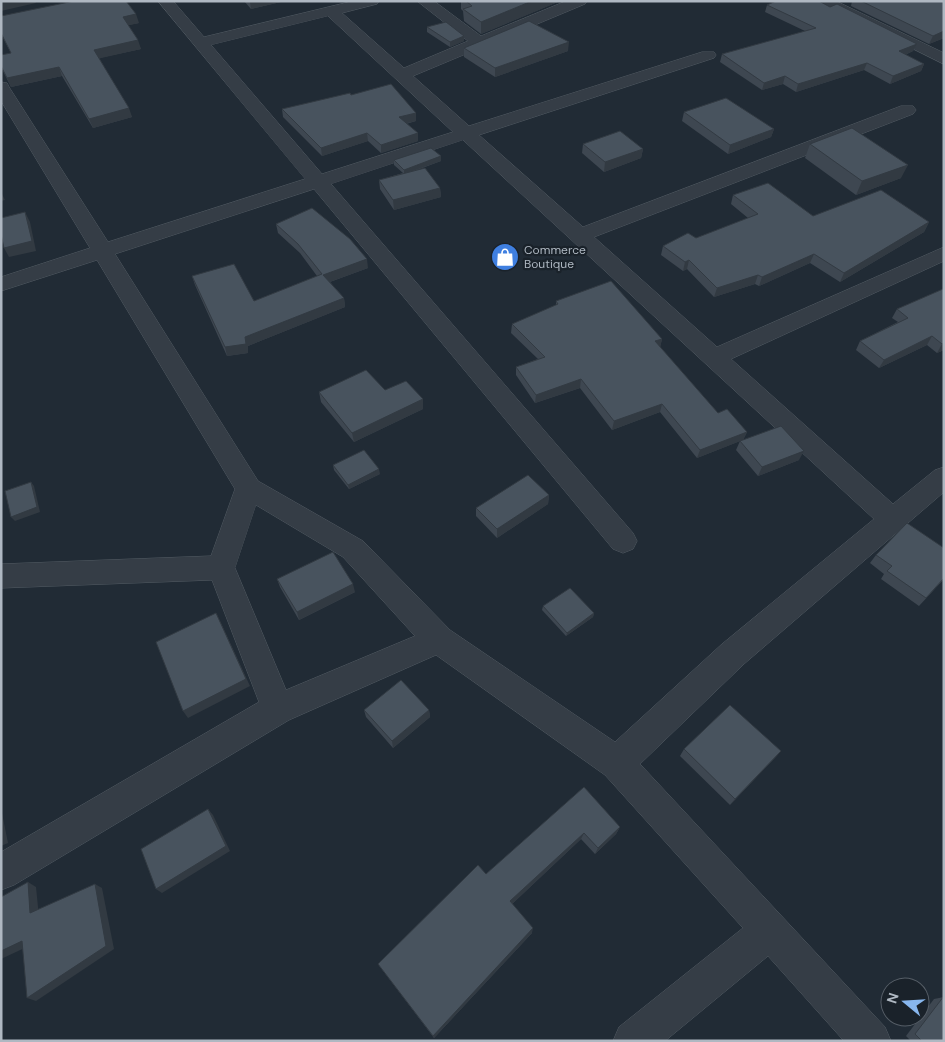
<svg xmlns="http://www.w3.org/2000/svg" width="945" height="1042" viewBox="0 0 945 1042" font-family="'DM Sans',sans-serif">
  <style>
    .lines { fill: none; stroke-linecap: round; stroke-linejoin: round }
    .street-casing { stroke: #525b63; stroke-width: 1 }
    .street { fill: #353d46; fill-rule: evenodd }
    .wall { fill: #3e4751 }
    .shaded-wall { fill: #323a42 }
    .building { fill: #48535e; stroke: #323a42 }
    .labels { text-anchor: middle; stroke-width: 4.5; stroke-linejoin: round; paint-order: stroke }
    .far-poi-label { font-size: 12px; fill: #afb8c2; stroke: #1a222a; text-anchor: start }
  </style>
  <rect width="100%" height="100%" fill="#212b35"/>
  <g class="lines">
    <!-- street casing -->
    <g class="street-casing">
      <g id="street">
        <path d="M158,1h15l31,36 149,-36h26l-2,3 -35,9 62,55 64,-27 -51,-40h17l47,35 85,-35h21l-2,3 -172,72 56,50 233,-74h12l2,3 -2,3 -235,77 104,92 318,-121h12l3,4 -3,4 -319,123 123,110 227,-100v14l-213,98 162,145 42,-34 9,-3v25l-200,172 -104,100 245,263 6,14h-47l-76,-85 -103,85h-52l6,-14 124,-99 -138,-153 -169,-120 -147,65 -275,165 -13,5v-38l258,-150 -47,-122 -211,8v-24l210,-8 24,-67 -138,-229 -96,31v-14l89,-29 -89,-147v-19l6,1 2,4 99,155 197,-63zM328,16l125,116 -131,42 -111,-129zM463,140l411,379 -152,125 -107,98 -165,-112 -87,-89 -105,-60 -143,-227 199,-65 299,360 10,4 10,-4 4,-8 -4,-8 -302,-349zM256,505l87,52 72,79 -129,54 -51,-122z"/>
        <polygon points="817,1 836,1 944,53 944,64"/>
      </g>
    </g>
    <!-- street -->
    <use href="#street" class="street"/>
  </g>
  <!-- wall -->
  <g class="wall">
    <polygon points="244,1 285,1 251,9"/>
    <polygon points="461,1 560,1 481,34 464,21 463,11 461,9"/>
    <polygon points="852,1 944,1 944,38 929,44 851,6"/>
    <polygon points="767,5 917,44 913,51 905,55 924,64 921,71 890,84 864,70 796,92 783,84 762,90 720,62 722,54 805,31 765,12"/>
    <polygon points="1,16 139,23 128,25 141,49 99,58 132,117 93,128 62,76 11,87 1,67 1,55 11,53 1,34"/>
    <polygon points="427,27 464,36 464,41 450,47 427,32"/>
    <polygon points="464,48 568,51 495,77 464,57"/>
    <polygon points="351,95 416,113 416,121 406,124 418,141 381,153 368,141 322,156 283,117 282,109"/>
    <polygon points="684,112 774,129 771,137 728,154 682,121"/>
    <polygon points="583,144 643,149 641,158 604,172 582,153"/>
    <polygon points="810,144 901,178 856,195 805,158"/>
    <polygon points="394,160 441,161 417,170 440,188 441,197 394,210 380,189 379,180 403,173 394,165"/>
    <polygon points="733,195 813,216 929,222 924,232 840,282 810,263 759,286 755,284 714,297 687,269 683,271 661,255 663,246 696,238 748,218 731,204"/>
    <polygon points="276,224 368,268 330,282 344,298 345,307 248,346 248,353 227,356 195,285 192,276 254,301 317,276 300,253 278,233"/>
    <polygon points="943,289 944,350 937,353 927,345 879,368 856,350 860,341 898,322 892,318 897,309"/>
    <polygon points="556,301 662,339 660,347 718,413 747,432 743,440 799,460 758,476 736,450 740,441 697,458 660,412 612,430 580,388 535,403 516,375 516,367 538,359 511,333 512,324 556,305"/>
    <polygon points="385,390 423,399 423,409 354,442 321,402 319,392"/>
    <polygon points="333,465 380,474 349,489 334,470"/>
    <polygon points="549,495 548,504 497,538 476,516 476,508"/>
    <polygon points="876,555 944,579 919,606 881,579 884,574 870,563"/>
    <polygon points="277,579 355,592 299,620 280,587"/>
    <polygon points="543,606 594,613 593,617 566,636 542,610"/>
    <polygon points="364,710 429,710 430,717 393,748 366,717"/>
    <polygon points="684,749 781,751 730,805 680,756"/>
    <polygon points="584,787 620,827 616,834 595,854 581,839 512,904 532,933 434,1038 378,964 486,874"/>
    <polygon points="944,997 944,1041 911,1041 906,1036 934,999"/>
  </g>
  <!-- shaded-wall -->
  <g class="shaded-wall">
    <polygon points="5,1 35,1 36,3 1,11 1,2"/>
    <polygon points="253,1 285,1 251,9 250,2"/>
    <polygon points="532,1 560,1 481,34 481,22"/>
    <polygon points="136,14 139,23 126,26 123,17"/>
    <polygon points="944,31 944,38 929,44 933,36"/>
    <polygon points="464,36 464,41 450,47 450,42"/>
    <polygon points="138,40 141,49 97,59 94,50"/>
    <polygon points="569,42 568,51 495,77 495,68"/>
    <polygon points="917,44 913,51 896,59 899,51"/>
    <polygon points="867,63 864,70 796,92 798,84"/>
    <polygon points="924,64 921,71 890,84 893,76"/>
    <polygon points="59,67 62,76 11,87 7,78"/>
    <polygon points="785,76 783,84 762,90 764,83"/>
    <polygon points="129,108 132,117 93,128 89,119"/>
    <polygon points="416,113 416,121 399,125 399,117"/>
    <polygon points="774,129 771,137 728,154 730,145"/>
    <polygon points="367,133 368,141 322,156 321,148"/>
    <polygon points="418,133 418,141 381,153 381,145"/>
    <polygon points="643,149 641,158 604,172 605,162"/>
    <polygon points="441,156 441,161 404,174 404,170"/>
    <polygon points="908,165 901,178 856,195 862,181"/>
    <polygon points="440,188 441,197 394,210 393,200"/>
    <polygon points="1,192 5,200 1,201"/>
    <polygon points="25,212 30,222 36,251 9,257 4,248"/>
    <polygon points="929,222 924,232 840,282 844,273"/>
    <polygon points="814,254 810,263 759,286 762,277"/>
    <polygon points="367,259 368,268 324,284 323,275"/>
    <polygon points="689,260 687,269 683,271 685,262"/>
    <polygon points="758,275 755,284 714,297 717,288"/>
    <polygon points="344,298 345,307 248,346 248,353 227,356 225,347 245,337"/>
    <polygon points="932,336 927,345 879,368 884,360"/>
    <polygon points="662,339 660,348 655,341"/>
    <polygon points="944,343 944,350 937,353 942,344"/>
    <polygon points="581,379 580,388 535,403 536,395"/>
    <polygon points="423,399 423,409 354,442 352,433"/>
    <polygon points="662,404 660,412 612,430 614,421"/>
    <polygon points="747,432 743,440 697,458 700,450"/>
    <polygon points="804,451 799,460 758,476 762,467"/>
    <polygon points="379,469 380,474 349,489 348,485"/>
    <polygon points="31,482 34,486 40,512 15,521 11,517"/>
    <polygon points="549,495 548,504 497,538 497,529"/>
    <polygon points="353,584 355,592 299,620 297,612"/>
    <polygon points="594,613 593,617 566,636 567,633"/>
    <polygon points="220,621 250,686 188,718 183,711"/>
    <polygon points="429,710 430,717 393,748 392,741"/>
    <polygon points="781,751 776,757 730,805 735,799"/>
    <polygon points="1,808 8,843 1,846"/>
    <polygon points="208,809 213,815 230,851 162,893 156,889"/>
    <polygon points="620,827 616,834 595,854 598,848"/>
    <polygon points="584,833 581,839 509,907 510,901"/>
    <polygon points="28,882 36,887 39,917 30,913"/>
    <polygon points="95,884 102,888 114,949 36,1001 27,998"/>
    <polygon points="533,928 532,933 434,1038 433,1036"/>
    <polygon points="22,941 31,945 1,959 1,951"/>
  </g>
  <!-- building -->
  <g class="building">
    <polygon points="74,1 126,1 136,14 123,17 138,40 94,50 129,108 89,119 59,67 7,78 1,66 1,55 11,53 1,33 1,16"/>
    <polygon points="466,1 532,1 481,22 463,9 472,6"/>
    <polygon points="776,1 819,1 830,7 837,4 917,44 899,51 924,64 893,76 867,63 798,84 785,76 764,83 722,54 816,28 767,5"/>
    <polygon points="861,1 944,1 944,31 933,36"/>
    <polygon points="529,21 569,42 495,68 464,48"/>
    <polygon points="446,22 464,36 450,42 427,27"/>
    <polygon points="391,84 416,113 399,117 418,133 381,145 367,133 321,148 282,109 350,93 351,95"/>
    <polygon points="726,98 774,129 730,145 684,112"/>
    <polygon points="852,128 908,165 862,181 810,144"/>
    <polygon points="620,131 643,149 605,162 583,144"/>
    <polygon points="431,148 441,156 404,170 394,160"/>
    <polygon points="425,168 440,188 393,200 379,180"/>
    <polygon points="768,183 813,216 881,190 929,222 844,273 814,254 762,277 758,275 717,288 689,260 685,262 663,246 688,233 696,238 758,214 733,195"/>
    <polygon points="312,208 350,239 367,259 323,275 344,298 245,337 246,344 225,347 192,276 234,264 254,301 322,274 298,244 276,224"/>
    <polygon points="25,212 32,241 4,248 1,234 1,218"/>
    <polygon points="611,281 662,339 655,341 718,413 727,409 747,432 700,450 662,404 614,421 581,379 536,395 516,367 545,357 512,324 558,304 556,301"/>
    <polygon points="943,289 944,290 944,343 942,344 932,336 884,360 860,341 908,318 897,309"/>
    <polygon points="366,370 385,390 406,381 423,399 352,433 319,392"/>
    <polygon points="781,426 804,451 762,467 740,441"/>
    <polygon points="364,450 379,469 348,485 333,465"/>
    <polygon points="528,475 549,495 497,529 476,508"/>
    <polygon points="31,482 37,507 11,517 5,491"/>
    <polygon points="907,523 944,548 944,578 926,598 887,571 892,566 876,555"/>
    <polygon points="333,552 353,584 297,612 277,579"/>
    <polygon points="570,588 594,613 567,633 543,606"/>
    <polygon points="216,613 246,679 183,711 156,642"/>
    <polygon points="401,680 429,710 392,741 364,710"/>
    <polygon points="730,705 781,751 735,799 684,749"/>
    <polygon points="584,787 620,827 598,848 584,833 510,901 533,928 433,1036 378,964 478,865 486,874"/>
    <polygon points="208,809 226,846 156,889 141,849"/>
    <polygon points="28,882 30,913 95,884 106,946 27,998 22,941 1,951 1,897"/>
    <polygon points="944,996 944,1041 922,1041 915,1034"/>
  </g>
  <!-- icons -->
  <defs>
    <g id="shop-disc" transform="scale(1.4375)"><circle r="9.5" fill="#3f7fe0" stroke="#1a222a"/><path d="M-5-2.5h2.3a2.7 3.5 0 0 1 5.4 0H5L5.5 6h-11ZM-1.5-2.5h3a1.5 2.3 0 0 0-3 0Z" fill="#fff"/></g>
  </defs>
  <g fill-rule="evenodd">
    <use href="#shop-disc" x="505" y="257"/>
  </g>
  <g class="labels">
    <!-- far-poi labels -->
    <g class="far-poi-label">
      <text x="524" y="254">Commerce<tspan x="524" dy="14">Boutique</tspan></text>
    </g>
  </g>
  <!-- border -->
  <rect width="945" height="1042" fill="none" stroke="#afb8c2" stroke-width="5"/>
  <!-- north arrow -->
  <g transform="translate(905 1002) rotate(288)"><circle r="24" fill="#1a222a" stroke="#565e67"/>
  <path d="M0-4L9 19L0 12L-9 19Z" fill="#88b7ee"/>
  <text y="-8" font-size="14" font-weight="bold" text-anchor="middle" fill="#afb8c2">N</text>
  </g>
</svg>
